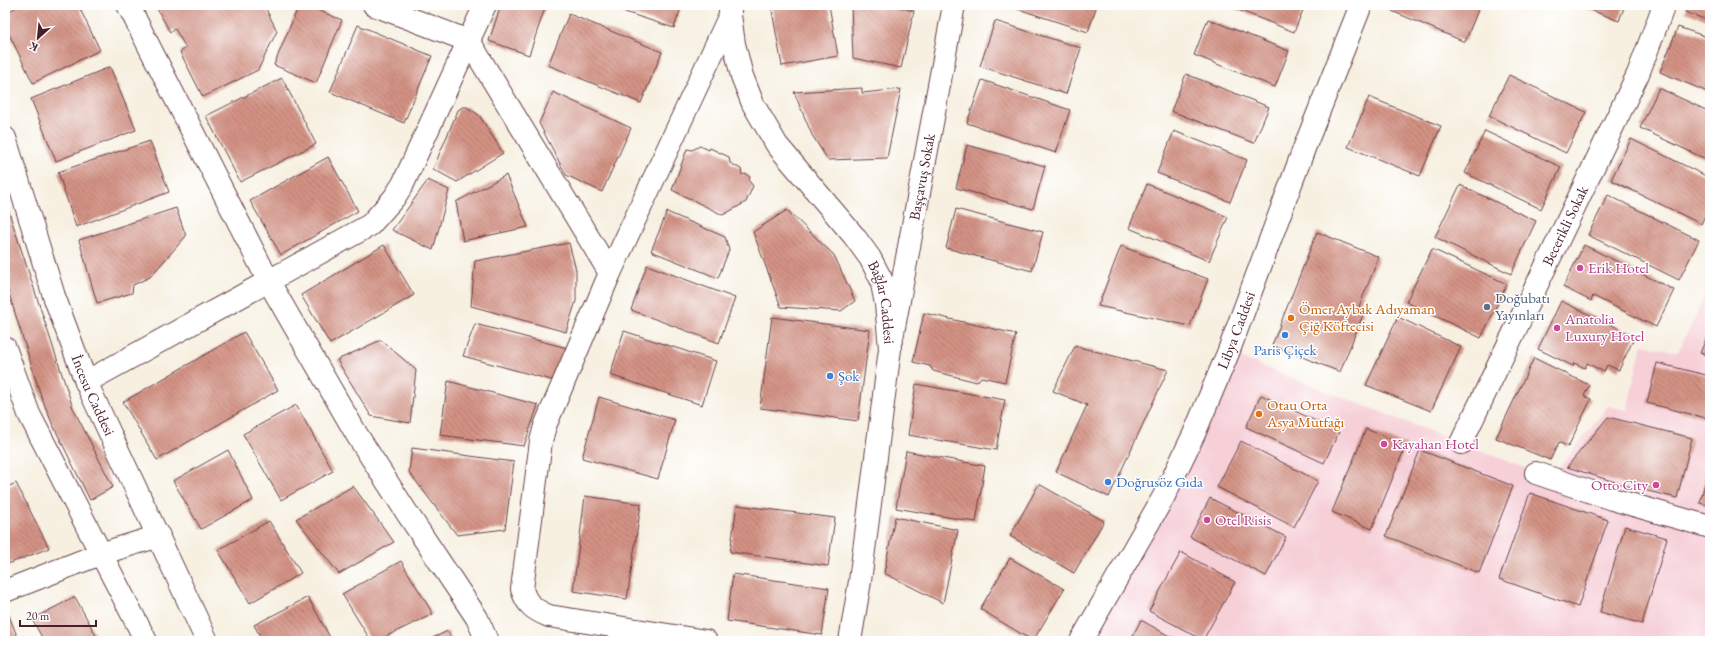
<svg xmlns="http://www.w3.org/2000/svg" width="1715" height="646" viewBox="0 0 1715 646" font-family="'EB Garamond',serif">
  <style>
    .built { fill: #f6cfd7 }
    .building { fill: url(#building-back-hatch) }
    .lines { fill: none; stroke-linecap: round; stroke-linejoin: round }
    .street-casing { stroke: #643e46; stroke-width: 24 }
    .secondary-casing { stroke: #643e46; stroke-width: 24 }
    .street { stroke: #fff; stroke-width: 22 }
    .secondary { stroke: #fff; stroke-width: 22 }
    .hotel-dot { fill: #d1479c; stroke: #fff; stroke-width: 1.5 }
    .service-dot { fill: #5c6f8a; stroke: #fff; stroke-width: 1.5 }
    .food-dot { fill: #e8710a; stroke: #fff; stroke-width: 1.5 }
    .shop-dot { fill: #3f7fe0; stroke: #fff; stroke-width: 1.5 }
    .labels { text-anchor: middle; stroke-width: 3; stroke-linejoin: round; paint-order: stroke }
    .street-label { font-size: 15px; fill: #4a1f2b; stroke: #fff }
    .hotel-label { font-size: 15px; fill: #b23c85; stroke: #fff; text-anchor: start }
    .service-label { font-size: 15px; fill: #4e5e75; stroke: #fff; text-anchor: start }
    .food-label { font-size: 15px; fill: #c56008; stroke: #fff; text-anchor: start }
    .shop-label { font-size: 15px; fill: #366cbe; stroke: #fff; text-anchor: start }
  </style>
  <defs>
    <pattern id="building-back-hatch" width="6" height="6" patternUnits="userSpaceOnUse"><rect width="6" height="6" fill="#d39284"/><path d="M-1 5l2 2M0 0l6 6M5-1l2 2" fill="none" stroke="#ad776c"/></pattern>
  </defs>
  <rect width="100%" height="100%" fill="#fff"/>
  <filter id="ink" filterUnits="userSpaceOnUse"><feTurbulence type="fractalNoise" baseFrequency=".025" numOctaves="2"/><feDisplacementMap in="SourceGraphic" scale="8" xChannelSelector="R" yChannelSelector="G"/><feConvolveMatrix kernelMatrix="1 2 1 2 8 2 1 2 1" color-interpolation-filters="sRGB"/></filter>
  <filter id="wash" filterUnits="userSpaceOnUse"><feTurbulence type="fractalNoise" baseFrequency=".012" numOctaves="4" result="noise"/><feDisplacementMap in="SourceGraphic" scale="16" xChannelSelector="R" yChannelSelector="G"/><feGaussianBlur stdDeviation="0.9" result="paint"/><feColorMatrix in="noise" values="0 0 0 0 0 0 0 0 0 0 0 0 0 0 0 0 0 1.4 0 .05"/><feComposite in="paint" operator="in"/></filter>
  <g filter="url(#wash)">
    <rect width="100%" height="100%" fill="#f7f0e1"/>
    <!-- built -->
    <polygon class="built" points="1710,285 1710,641 1081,641 1228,353 1551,478 1608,406 1627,410 1642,344 1678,352"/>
    <g id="blocks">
      <!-- building -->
      <g class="building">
        <polygon points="21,5 78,5 100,50 33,83 5,26 5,13"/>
        <polygon points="155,5 264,5 277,31 258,70 203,97 180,52 186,48 175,29 170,32"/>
        <polygon points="299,5 305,5 342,20 316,83 274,65"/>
        <polygon points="501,5 546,5 529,55 489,41"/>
        <polygon points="603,5 682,5 674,28"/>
        <polygon points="771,5 829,5 838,56 782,66"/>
        <polygon points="851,5 891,5 914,11 901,68 853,58"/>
        <polygon points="1006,5 1097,5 1088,32"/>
        <polygon points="1226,5 1305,5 1294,32"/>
        <polygon points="1395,5 1480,5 1465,42 1392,11"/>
        <polygon points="1578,5 1625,5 1619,21"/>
        <polygon points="1688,5 1710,5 1710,21 1685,12"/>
        <polygon points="569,14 662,52 641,103 548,65"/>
        <polygon points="1208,19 1289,51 1275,87 1194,55"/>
        <polygon points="995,21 1081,48 1066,94 980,66"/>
        <polygon points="358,25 432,56 404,123 330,92"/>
        <polygon points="1678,27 1710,38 1710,93 1660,72"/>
        <polygon points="110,67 136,130 56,161 31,99"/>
        <polygon points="1186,74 1269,107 1254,143 1171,111"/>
        <polygon points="1509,75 1586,112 1566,153 1489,116"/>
        <polygon points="282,78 316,144 240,182 206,116"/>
        <polygon points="982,80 1070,110 1056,153 967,123"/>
        <polygon points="862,88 862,93 901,89 887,158 828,160 812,135 794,92"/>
        <polygon points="1659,88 1710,112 1710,161 1640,128"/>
        <polygon points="553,92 631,128 602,192 566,175 539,123"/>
        <polygon points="1369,97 1441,126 1420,176 1348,147"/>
        <polygon points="463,107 467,107 479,115 503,153 457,182 433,169 458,110"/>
        <polygon points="1174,131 1247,160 1230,202 1157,173"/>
        <polygon points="1485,131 1561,167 1541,209 1465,173"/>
        <polygon points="1631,139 1710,178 1710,205 1701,224 1611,180"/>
        <polygon points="150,141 169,192 76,227 58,172"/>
        <polygon points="967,145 1045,166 1033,209 956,188"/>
        <polygon points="700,146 709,150 710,148 729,157 730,163 741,169 742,175 746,174 750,177 749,181 753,186 746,202 723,215 672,190 687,149 692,150"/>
        <polygon points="328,157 358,211 281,255 250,201"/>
        <polygon points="506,175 528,227 463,241 456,202"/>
        <polygon points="428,180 449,190 433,250 392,230"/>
        <polygon points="1147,184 1228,217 1209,261 1129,228"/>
        <polygon points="1460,185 1536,221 1511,274 1435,237"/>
        <polygon points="1608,195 1699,240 1679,280 1588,235"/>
        <polygon points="5,200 73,408 113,487 90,500 52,423 41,396 5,281"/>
        <polygon points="176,208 186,236 150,277 133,285 132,293 97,303 79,240"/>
        <polygon points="956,209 1043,232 1032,271 946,248"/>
        <polygon points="787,210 834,255 855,301 841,311 781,307 753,232"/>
        <polygon points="667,212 725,237 729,250 718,278 651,251"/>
        <polygon points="1317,232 1379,257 1358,309 1364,312 1340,372 1272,345"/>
        <polygon points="569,243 576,270 576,301 566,332 471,306 475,261"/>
        <polygon points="384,245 414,295 330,344 301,295"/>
        <polygon points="1584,245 1674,290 1656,327 1593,296 1591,301 1563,287"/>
        <polygon points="1121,246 1208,279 1190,326 1098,306"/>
        <polygon points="1432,249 1507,284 1481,338 1406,302"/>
        <polygon points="647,265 735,298 719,343 631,310"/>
        <polygon points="1561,301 1635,336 1619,370 1607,365 1604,372 1587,363 1585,368 1574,363 1573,366 1538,349"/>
        <polygon points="924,313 1016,334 1005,382 981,377 977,382 933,371 930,366 913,362"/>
        <polygon points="772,317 870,330 858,421 760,408"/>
        <polygon points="1398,317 1461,347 1431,411 1366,385"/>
        <polygon points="475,324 567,348 555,381 463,356"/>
        <polygon points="1710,330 1710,356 1700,353"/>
        <polygon points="624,331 716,361 702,405 610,375"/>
        <polygon points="244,332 278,390 157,460 123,402"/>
        <polygon points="381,340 416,370 410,423 371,416 337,360"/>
        <polygon points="1075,346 1168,370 1109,497 1056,472 1087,405 1053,391"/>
        <polygon points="1534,358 1589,385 1584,396 1591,399 1568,447 1559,442 1550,460 1496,438"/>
        <polygon points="1657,363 1710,376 1710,419 1647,403"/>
        <polygon points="448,381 538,405 524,446 440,435"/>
        <polygon points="916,384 1005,400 996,450 908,435"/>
        <polygon points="1261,395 1339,432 1324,463 1246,427"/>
        <polygon points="599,397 675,420 658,479 582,458"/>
        <polygon points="296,405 333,471 281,500 243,434"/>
        <polygon points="1608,417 1692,438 1677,498 1631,487 1567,467"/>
        <polygon points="1366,429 1406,445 1372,529 1332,512"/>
        <polygon points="1241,441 1318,481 1294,527 1217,487"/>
        <polygon points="412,448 514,462 505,529 457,535 409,472"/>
        <polygon points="228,450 253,500 201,529 173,481"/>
        <polygon points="1420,450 1513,486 1479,573 1386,536"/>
        <polygon points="906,451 985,466 976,522 896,508"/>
        <polygon points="1710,463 1710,506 1700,503"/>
        <polygon points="16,483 49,548 8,564 5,557 5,488"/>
        <polygon points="1039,484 1104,521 1074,573 1010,536"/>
        <polygon points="353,486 394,542 339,574 296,519"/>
        <polygon points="1530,493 1608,520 1578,607 1499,579"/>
        <polygon points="585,496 641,504 627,599 573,591"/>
        <polygon points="1210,498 1286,537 1266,576 1190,537"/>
        <polygon points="737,505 835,518 828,566 730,552"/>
        <polygon points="895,517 958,530 943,603 884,573"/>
        <polygon points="269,521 301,573 250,603 218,550"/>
        <polygon points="1625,526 1667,538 1642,624 1600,612"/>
        <polygon points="1181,552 1235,582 1203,640 1149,611"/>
        <polygon points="1010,558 1064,589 1033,641 980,609"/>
        <polygon points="401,561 433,614 376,641 371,641 342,594"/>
        <polygon points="733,574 829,588 822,635 727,621"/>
        <polygon points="75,597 99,641 44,641 32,619"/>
        <polygon points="308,597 332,641 263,641 254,625"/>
        <polygon points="8,613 19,641 5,641 5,614"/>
        <polygon points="1141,620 1178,641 1130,641"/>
        <polygon points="448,631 452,641 426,641"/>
      </g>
    </g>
  </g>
  <g filter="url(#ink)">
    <use href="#blocks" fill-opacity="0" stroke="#643e46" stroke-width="1"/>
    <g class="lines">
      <!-- street casing -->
      <g class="street-casing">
        <g id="street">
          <polyline points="128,5 269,282 357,435 407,513 477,618 487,641"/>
          <polyline points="374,5 469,41 610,273"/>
          <path id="s1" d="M892,338l62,-333"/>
          <polyline points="86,382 370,225 394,198 403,184 485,5"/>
          <path id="s2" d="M1461,443l177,-369 26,-69"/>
          <polyline points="1536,473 1612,499 1710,527"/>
          <polyline points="5,591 100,554"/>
          <path d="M706,641l-157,-25c-15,-6 -23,-12 -27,-27l19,-148 4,-15 65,-153 120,-258"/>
        </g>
      </g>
      <!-- secondary casing -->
      <g class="secondary-casing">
        <g id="secondary">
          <path id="s3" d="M730,5v10l4,29 8,32 11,28 24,41 77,91 16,22 11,21 5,25 4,45 -30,232 -10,60"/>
          <path id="s4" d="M5,138l49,158 32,86 121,259"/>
          <polyline points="5,348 29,414 146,641"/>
          <polyline points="100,554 159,536"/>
          <path id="s5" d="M1081,641l83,-145 30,-62 34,-81 77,-207 56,-141"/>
        </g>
      </g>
      <!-- street -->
      <use href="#street" class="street"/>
      <!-- secondary -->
      <use href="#secondary" class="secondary"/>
    </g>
  </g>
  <!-- markers -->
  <g class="hotel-dot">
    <circle cx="1580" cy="268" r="4"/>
    <circle cx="1557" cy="328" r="4"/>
    <circle cx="1384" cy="444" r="4"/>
    <circle cx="1656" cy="485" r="4"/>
    <circle cx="1207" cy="520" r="4"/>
  </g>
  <circle class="service-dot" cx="1487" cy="307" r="4"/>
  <g class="food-dot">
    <circle cx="1291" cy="318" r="4"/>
    <circle cx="1259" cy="414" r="4"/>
  </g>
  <g class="shop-dot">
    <circle cx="1285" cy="335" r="4"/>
    <circle cx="830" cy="376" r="4"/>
    <circle cx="1108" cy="482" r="4"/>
  </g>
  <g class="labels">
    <!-- street labels -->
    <g class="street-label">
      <text dy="5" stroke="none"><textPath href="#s1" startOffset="164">Başçavuş Sokak</textPath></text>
      <text dy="5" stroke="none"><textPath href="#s2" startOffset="241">Becerikli Sokak</textPath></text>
      <text dy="5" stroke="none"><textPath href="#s3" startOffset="343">Bağlar Caddesi</textPath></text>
      <text dy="5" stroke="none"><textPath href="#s5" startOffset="348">Libya Caddesi</textPath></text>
      <text dy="5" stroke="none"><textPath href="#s4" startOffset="272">İncesu Caddesi</textPath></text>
    </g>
    <!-- hotel labels -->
    <g class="hotel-label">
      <text x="1588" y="273">Erik Hotel</text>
      <text x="1565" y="324">Anatolia<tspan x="1565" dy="17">Luxury Hotel</tspan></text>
      <text x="1392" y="449">Kayahan Hotel</text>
      <text x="1648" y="490" text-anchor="end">Otto City</text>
      <text x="1215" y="525">Otel Risis</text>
    </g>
    <!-- service labels -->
    <g class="service-label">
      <text x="1495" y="303">Doğubatı<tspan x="1495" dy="17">Yayınları</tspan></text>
    </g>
    <!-- food labels -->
    <g class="food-label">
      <text x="1299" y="314">Ömer Aybak Adıyaman<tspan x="1299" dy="17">Çiğ Köftecisi</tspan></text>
      <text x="1267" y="410">Otau Orta<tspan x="1267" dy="17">Asya Mutfağı</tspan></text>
    </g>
    <!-- shop labels -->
    <g class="shop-label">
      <text x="1285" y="355" text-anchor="middle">Paris Çiçek</text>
      <text x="838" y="381">Şok</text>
      <text x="1116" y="487">Doğrusöz Gıda</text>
    </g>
  </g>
  <!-- margin -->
  <rect width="1715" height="646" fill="none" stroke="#fff" stroke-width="20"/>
  <!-- north arrow -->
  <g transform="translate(38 38) rotate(207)" stroke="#ffffff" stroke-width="3" paint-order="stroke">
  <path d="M0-3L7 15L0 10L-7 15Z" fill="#4a1f2b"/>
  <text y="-6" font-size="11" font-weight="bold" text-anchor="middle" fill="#4a1f2b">K</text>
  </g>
  <!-- scale -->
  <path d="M20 620v6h76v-6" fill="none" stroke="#4a1f2b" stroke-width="2"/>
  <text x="26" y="620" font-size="12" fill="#4a1f2b" stroke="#ffffff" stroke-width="3" paint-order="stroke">20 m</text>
</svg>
